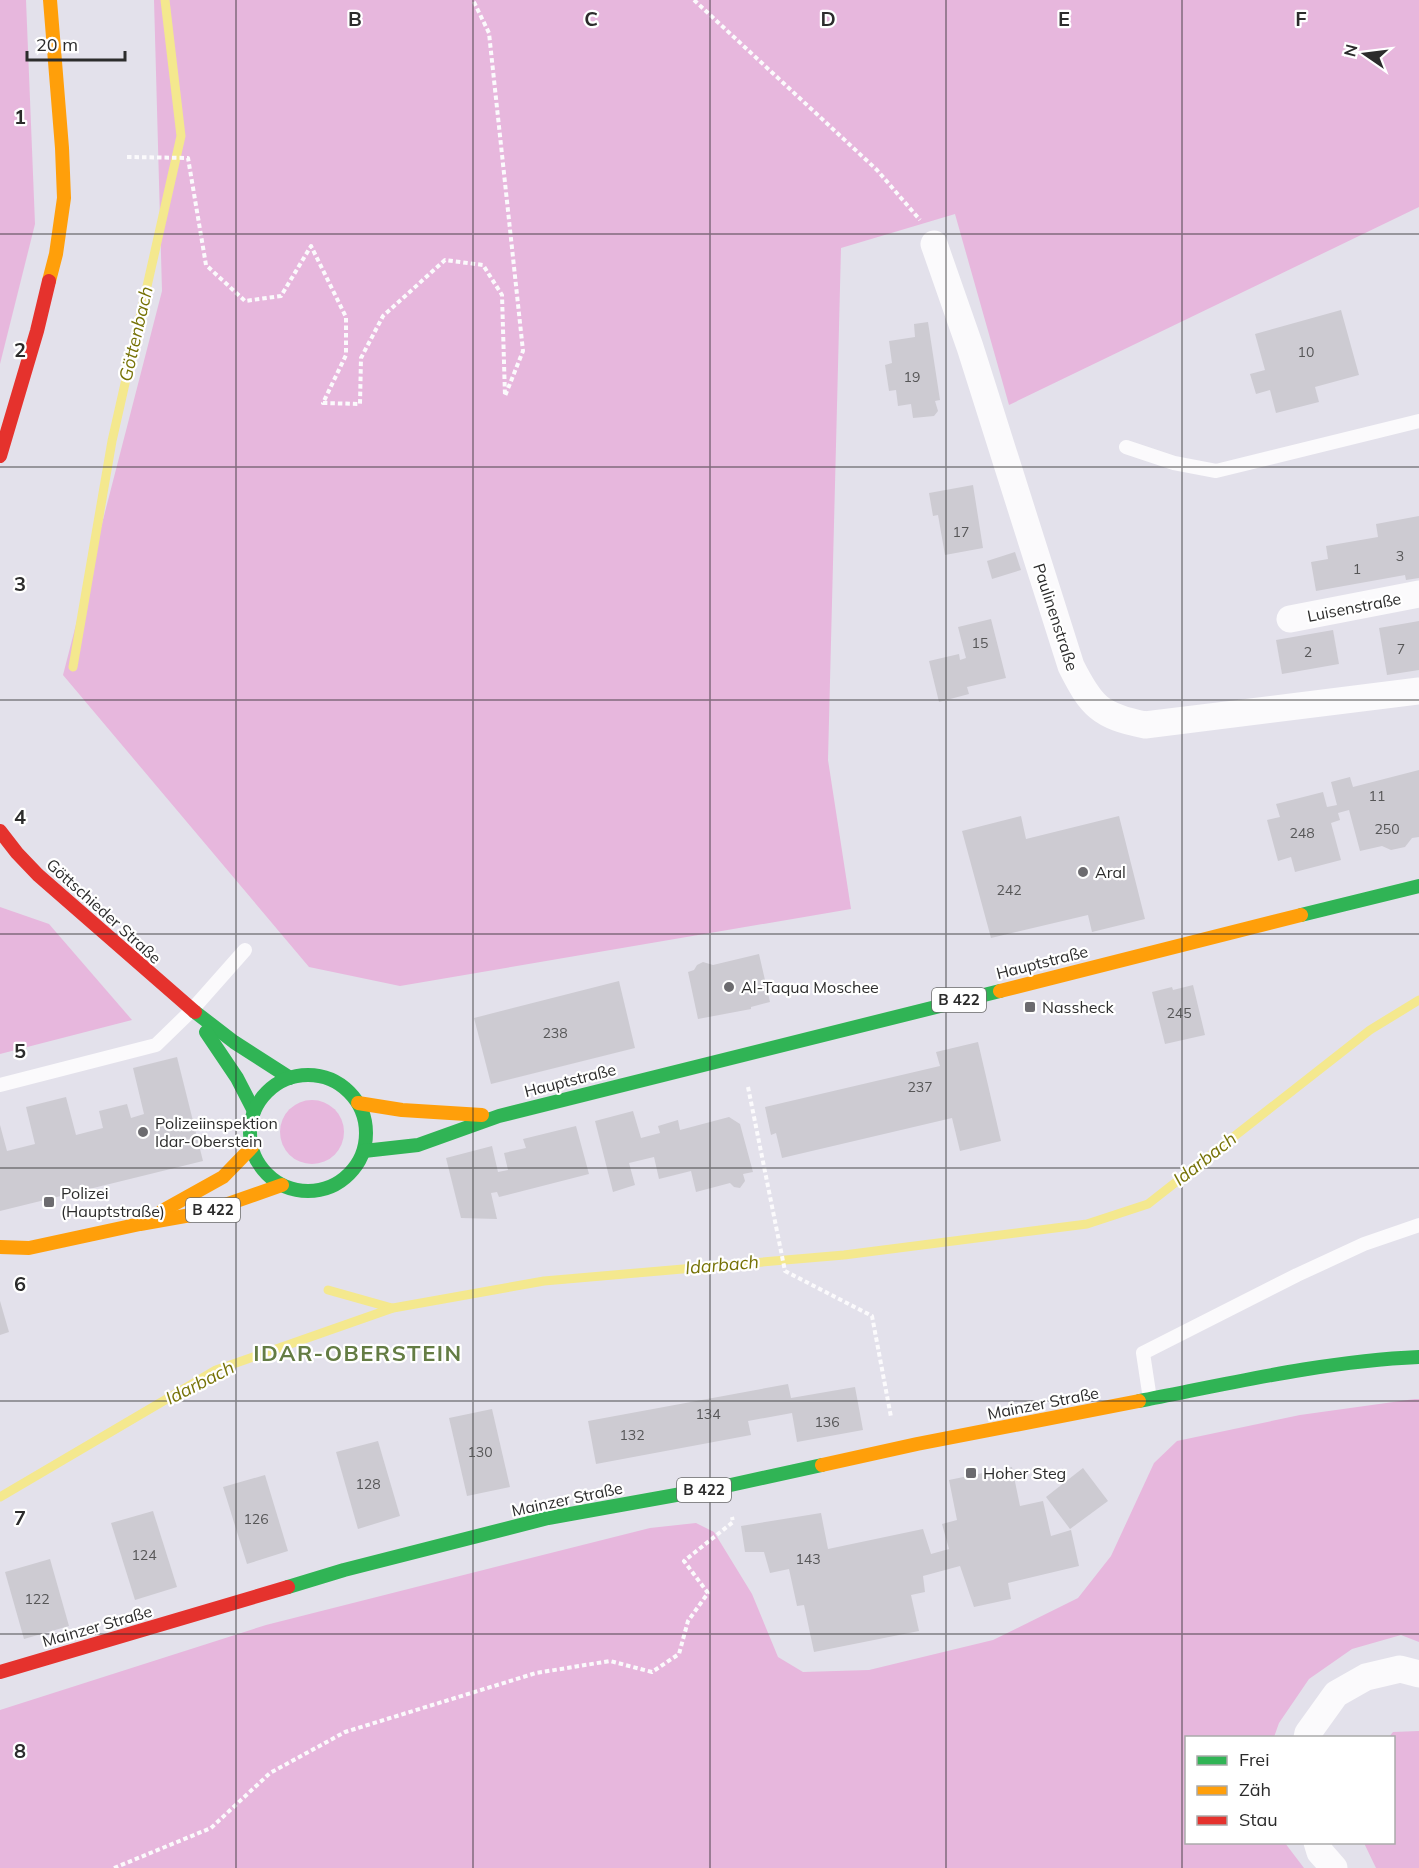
<svg xmlns="http://www.w3.org/2000/svg" width="1419" height="1868" viewBox="0 0 1419 1868" font-family="Mulish,sans-serif">
  <style>
    .green { fill: #e7b7dd }
    .lines { fill: none; stroke-linecap: round; stroke-linejoin: round }
    .stream { stroke: #f4e88e; stroke-width: 9 }
    .building { fill: #cdcbd2 }
    .path { stroke: #fbfafc; stroke-width: 4; stroke-dasharray: 4.5 3; stroke-linecap: butt }
    .lane { stroke: #fbfafc; stroke-width: 14 }
    .street { stroke: #fbfafc; stroke-width: 27 }
    .fast { stroke: #30b455; stroke-width: 14 }
    .slow { stroke: #ff9f0a; stroke-width: 14 }
    .jam { stroke: #e5322d; stroke-width: 14 }
    .grid { fill: none; stroke: #2c2c2c; stroke-width: 1.5; stroke-opacity: 0.55 }
    .poi-dot { fill: #6c6b6f; stroke: #fff; stroke-width: 2 }
    .labels { text-anchor: middle; stroke-width: 4.5; stroke-linejoin: round; paint-order: stroke }
    .number-label { font-size: 14px; fill: #565657 }
    .shield { fill: #fff; stroke: #6b6b6b; stroke-width: 1.5 }
    .shield-label { font-size: 15px; font-weight: bold; fill: #2c2c2c }
    .street-label { font-size: 16px; fill: #2c2c2c; stroke: #fff }
    .poi-label { font-size: 16px; fill: #2c2c2c; stroke: #fff; text-anchor: start }
    .water-label { font-size: 18px; font-style: italic; fill: #767206; stroke: #fff }
    .district-label { font-size: 22px; font-weight: bold; letter-spacing: 1.5px; fill: #647c44; stroke: #fff }
    .grid-label { font-size: 20px; text-anchor: middle; font-weight: bold; fill: #2c2c2c; stroke: #fff; stroke-width: 4.5; stroke-linejoin: round; paint-order: stroke }
  </style>
  <rect width="100%" height="100%" fill="#e3e1eb"/>
  <!-- green -->
  <g class="green">
    <polygon points="0,0 26,0 35,224 0,364"/>
    <polygon points="154,0 1419,0 1419,207 1009,405 955,214 841,248 828,760 851,909 400,986 309,967 63,675 162,291"/>
    <polygon points="0,907 49,924 132,1020 0,1054"/>
    <circle cx="312" cy="1132" r="32"/>
    <polygon points="1415,1399 1419,1399 1419,1642 1401,1635 1352,1649 1309,1679 1279,1723 1274,1737 1186,1738 1186,1842 1285,1843 1304,1868 0,1868 0,1710 266,1625 650,1528 696,1523 714,1532 752,1594 778,1657 803,1672 869,1670 993,1640 1078,1598 1111,1556 1154,1463 1177,1441 1300,1415"/>
    <polygon points="1419,1731 1419,1868 1376,1868 1364,1843 1394,1842 1394,1738 1389,1737 1393,1732"/>
  </g>
  <g class="lines">
    <!-- stream -->
    <g class="stream">
      <polyline points="73,667 112,441 181,136 165,0"/>
      <polyline points="328,1290 392,1308"/>
      <polyline points="0,1497 216,1370 393,1308 544,1281 844,1255 1087,1224 1148,1204 1370,1030 1419,1000"/>
    </g>
  </g>
  <!-- building -->
  <g class="building">
    <polygon points="1341,310 1359,375 1315,387 1319,402 1276,413 1270,390 1256,394 1250,374 1265,370 1255,334"/>
    <polygon points="928,322 940,400 935,401 938,411 934,416 913,418 911,404 898,406 896,390 889,391 885,365 892,363 889,341 915,337 914,324"/>
    <polygon points="973,485 983,548 945,555 938,515 933,516 929,493"/>
    <polygon points="1419,516 1419,578 1406,580 1405,575 1316,591 1311,562 1328,559 1326,546 1378,537 1376,524"/>
    <polygon points="1015,552 1021,570 992,579 987,561"/>
    <polygon points="991,619 1006,678 967,687 969,694 939,702 929,661 959,654 960,660 966,658 958,627"/>
    <polygon points="1419,621 1419,670 1387,675 1379,628"/>
    <polygon points="1333,630 1339,664 1282,674 1276,640"/>
    <polygon points="1419,770 1419,837 1412,838 1405,847 1391,850 1382,846 1360,851 1349,810 1338,813 1340,820 1331,823 1341,860 1295,872 1291,857 1278,861 1267,820 1280,817 1276,804 1323,792 1327,807 1337,805 1331,782 1350,777 1353,787"/>
    <polygon points="1021,816 1026,839 1119,816 1145,919 1092,932 1088,915 991,938 962,831"/>
    <polygon points="759,954 770,1002 751,1007 751,1009 698,1019 688,972 694,970 697,965 703,962 713,965"/>
    <polygon points="619,981 635,1048 491,1084 474,1018"/>
    <polygon points="1193,985 1205,1035 1165,1044 1152,992 1172,987 1173,990"/>
    <polygon points="978,1042 1001,1141 960,1151 952,1118 782,1158 776,1133 771,1135 765,1107 940,1066 936,1052"/>
    <polygon points="177,1057 203,1161 0,1211 0,1125 7,1151 35,1144 26,1107 66,1097 76,1135 103,1128 99,1111 127,1104 131,1118 144,1114 133,1068"/>
    <polygon points="633,1111 641,1138 660,1133 658,1126 678,1120 680,1130 729,1117 740,1124 753,1172 743,1174 745,1181 740,1188 734,1187 730,1183 696,1192 691,1171 659,1179 654,1157 629,1163 635,1185 613,1192 595,1121"/>
    <polygon points="576,1126 589,1174 499,1197 497,1192 491,1193 497,1219 461,1218 446,1158 492,1146 498,1172 508,1170 504,1153 526,1148 523,1139"/>
    <polygon points="0,1301 9,1332 0,1335"/>
    <polygon points="788,1384 791,1398 855,1387 863,1430 797,1442 792,1413 748,1421 751,1435 596,1464 588,1421"/>
    <polygon points="492,1409 510,1487 467,1496 449,1418"/>
    <polygon points="378,1441 400,1516 358,1529 336,1452"/>
    <polygon points="1012,1467 1020,1506 1043,1501 1051,1536 1071,1530 1079,1566 1008,1583 1011,1599 974,1607 960,1566 923,1576 925,1592 911,1595 919,1631 814,1652 804,1605 797,1606 789,1569 770,1573 764,1552 745,1552 741,1526 821,1513 828,1549 923,1529 931,1554 949,1549 942,1524 957,1520 949,1480"/>
    <polygon points="1083,1468 1108,1501 1070,1529 1046,1497"/>
    <polygon points="265,1475 288,1551 247,1564 223,1487"/>
    <polygon points="153,1511 177,1587 135,1600 111,1523"/>
    <polygon points="50,1559 69,1626 24,1639 5,1572"/>
  </g>
  <g class="lines">
    <!-- path -->
    <g class="path">
      <polyline points="694,0 877,170 920,220"/>
      <polyline points="127,157 188,158 206,265 245,301 281,296 311,246 346,317 346,355 323,403 360,404 361,358 383,316 445,260 483,265 502,295 505,396 523,351 489,33 473,0"/>
      <polyline points="748,1087 785,1271 872,1316 891,1417"/>
      <polyline points="114,1868 211,1828 270,1773 345,1732 536,1673 610,1661 652,1672 679,1654 688,1621 708,1593 684,1561 733,1522 732,1517"/>
    </g>
    <!-- lane -->
    <g class="lane">
      <polyline points="1126,447 1174,463 1216,471 1419,421"/>
      <polyline points="0,1085 156,1045 191,1011 245,950"/>
      <polyline points="1150,1399 1143,1353 1297,1275 1364,1244 1419,1225"/>
    </g>
    <!-- street -->
    <g class="street">
      <path d="M934,244l36,103 101,319c20,40 29,50 74,59l274,-34"/>
      <polyline points="1290,619 1419,594"/>
      <polyline points="1307,1738 1308,1733 1336,1694 1366,1677 1400,1669 1419,1674"/>
      <polyline points="1317,1842 1320,1852 1334,1868"/>
    </g>
    <!-- fast -->
    <g class="fast">
      <polyline points="1301,915 1419,886"/>
      <polyline points="195,1012 234,1042 290,1078"/>
      <polyline points="206,1032 237,1078 254,1111"/>
      <circle cx="308" cy="1133" r="58"/>
      <polyline points="364,1151 418,1145 499,1116 1000,991"/>
      <path d="M1139,1401c93,-18 186,-40 280,-44"/>
      <polyline points="288,1587 344,1570 548,1518 726,1486 822,1465"/>
    </g>
    <!-- slow -->
    <g class="slow">
      <polyline points="49,281 56,254 64,198 62,148 50,0"/>
      <polyline points="1000,991 1301,915"/>
      <polyline points="358,1103 402,1110 482,1115"/>
      <polyline points="162,1211 223,1177 252,1147"/>
      <polyline points="0,1247 29,1248 140,1224 202,1213 282,1185"/>
      <polyline points="822,1465 917,1444 1139,1401"/>
    </g>
    <!-- jam -->
    <g class="jam">
      <polyline points="0,456 37,331 49,281"/>
      <polyline points="0,831 17,853 38,875 195,1012"/>
      <polyline points="0,1672 288,1587"/>
    </g>
  </g>
  <!-- grid -->
  <path class="grid" d="M236,0v1868M473,0v1868M710,0v1868M946,0v1868M1182,0v1868M0,234h1419M0,467h1419M0,700h1419M0,934h1419M0,1168h1419M0,1401h1419M0,1634h1419"/>
  <!-- markers -->
  <g class="poi-dot">
    <circle cx="1083" cy="872" r="6"/>
    <circle cx="729" cy="987" r="6"/>
    <rect x="1024" y="1001" width="12" height="12" rx="3"/>
    <circle cx="143" cy="1132" r="6"/>
    <rect x="43" y="1196" width="12" height="12" rx="3"/>
    <rect x="965" y="1467" width="12" height="12" rx="3"/>
  </g>
  <g class="labels">
    <!-- number labels -->
    <g class="number-label">
      <text x="1306" y="357">10</text>
      <text x="912" y="382">19</text>
      <text x="961" y="537">17</text>
      <text x="1400" y="561">3</text>
      <text x="1357" y="574">1</text>
      <text x="980" y="648">15</text>
      <text x="1401" y="654">7</text>
      <text x="1308" y="657">2</text>
      <text x="1377" y="801">11</text>
      <text x="1387" y="834">250</text>
      <text x="1302" y="838">248</text>
      <text x="1009" y="895">242</text>
      <text x="1179" y="1018">245</text>
      <text x="555" y="1038">238</text>
      <text x="920" y="1092">237</text>
      <text x="708" y="1419">134</text>
      <text x="827" y="1427">136</text>
      <text x="632" y="1440">132</text>
      <text x="480" y="1457">130</text>
      <text x="368" y="1489">128</text>
      <text x="256" y="1524">126</text>
      <text x="144" y="1560">124</text>
      <text x="808" y="1564">143</text>
      <text x="37" y="1604">122</text>
    </g>
    <!-- shield labels -->
    <g class="shield">
      <rect x="932" y="988" width="54" height="24" rx="4.5"/>
      <rect x="186" y="1198" width="54" height="24" rx="4.5"/>
      <rect x="677" y="1478" width="54" height="24" rx="4.5"/>
    </g>
    <g class="shield-label">
      <text x="959" y="1005">B 422</text>
      <text x="213" y="1215">B 422</text>
      <text x="704" y="1495">B 422</text>
    </g>
    <!-- street labels -->
    <g class="street-label">
      <text transform="translate(1354 607) rotate(-11)" y="6">Luisenstraße</text>
      <text transform="translate(1056 617) rotate(72)" y="6">Paulinenstraße</text>
      <text transform="translate(104 911) rotate(42)" y="6">Göttschieder Straße</text>
      <text transform="translate(1042 962) rotate(-14)" y="6">Hauptstraße</text>
      <text transform="translate(570 1080) rotate(-14)" y="6">Hauptstraße</text>
      <text transform="translate(1043 1403) rotate(-11)" y="6">Mainzer Straße</text>
      <text transform="translate(567 1499) rotate(-12)" y="6">Mainzer Straße</text>
      <text transform="translate(97 1626) rotate(-16)" y="6">Mainzer Straße</text>
    </g>
    <!-- poi labels -->
    <g class="poi-label">
      <text x="1095" y="878">Aral</text>
      <text x="741" y="993">Al-Taqua Moschee</text>
      <text x="1042" y="1013">Nassheck</text>
      <text x="155" y="1129">Polizeiinspektion<tspan x="155" dy="18">Idar-Oberstein</tspan></text>
      <text x="61" y="1199">Polizei<tspan x="61" dy="18">(Hauptstraße)</tspan></text>
      <text x="983" y="1479">Hoher Steg</text>
    </g>
    <!-- water labels -->
    <g class="water-label">
      <text transform="translate(136 334) rotate(-77)" y="6">Göttenbach</text>
      <text transform="translate(1205 1159) rotate(-38)" y="6">Idarbach</text>
      <text transform="translate(722 1265) rotate(-5)" y="6">Idarbach</text>
      <text transform="translate(200 1383) rotate(-27)" y="6">Idarbach</text>
    </g>
    <!-- district labels -->
    <g class="district-label">
      <text x="358" y="1361">IDAR-OBERSTEIN</text>
    </g>
  </g>
  <g class="grid-label">
    <text x="355" y="26">B</text>
    <text x="591" y="26">C</text>
    <text x="828" y="26">D</text>
    <text x="1064" y="26">E</text>
    <text x="1301" y="26">F</text>
    <text x="20" y="124">1</text>
    <text x="20" y="357">2</text>
    <text x="20" y="591">3</text>
    <text x="20" y="824">4</text>
    <text x="20" y="1058">5</text>
    <text x="20" y="1291">6</text>
    <text x="20" y="1525">7</text>
    <text x="20" y="1758">8</text>
  </g>
  <!-- legend -->
  <rect x="1185" y="1736" width="210" height="108" fill="#ffffff" stroke="#ababab" stroke-width="1.5"/>
  <rect x="1197" y="1756" width="30" height="9" fill="#30b455" stroke="#ababab" stroke-width="1.5"/>
  <text x="1239" y="1766" font-size="18" fill="#2c2c2c">Frei</text>
  <rect x="1197" y="1786" width="30" height="9" fill="#ff9f0a" stroke="#ababab" stroke-width="1.5"/>
  <text x="1239" y="1796" font-size="18" fill="#2c2c2c">Zäh</text>
  <rect x="1197" y="1816" width="30" height="9" fill="#e5322d" stroke="#ababab" stroke-width="1.5"/>
  <text x="1239" y="1826" font-size="18" fill="#2c2c2c">Stau</text>
  <!-- north arrow -->
  <g transform="translate(1365 54) rotate(284)" stroke="#ffffff" stroke-width="4.5" paint-order="stroke">
  <path d="M0-4.5L10 22L0 15L-10 22Z" fill="#2c2c2c"/>
  <text y="-9" font-size="16" font-weight="bold" text-anchor="middle" fill="#2c2c2c">N</text>
  </g>
  <!-- scale -->
  <path d="M27 51v9h98v-9" fill="none" stroke="#2c2c2c" stroke-width="3"/>
  <text x="36" y="51" font-size="18" fill="#2c2c2c" stroke="#ffffff" stroke-width="4.5" paint-order="stroke">20 m</text>
</svg>
